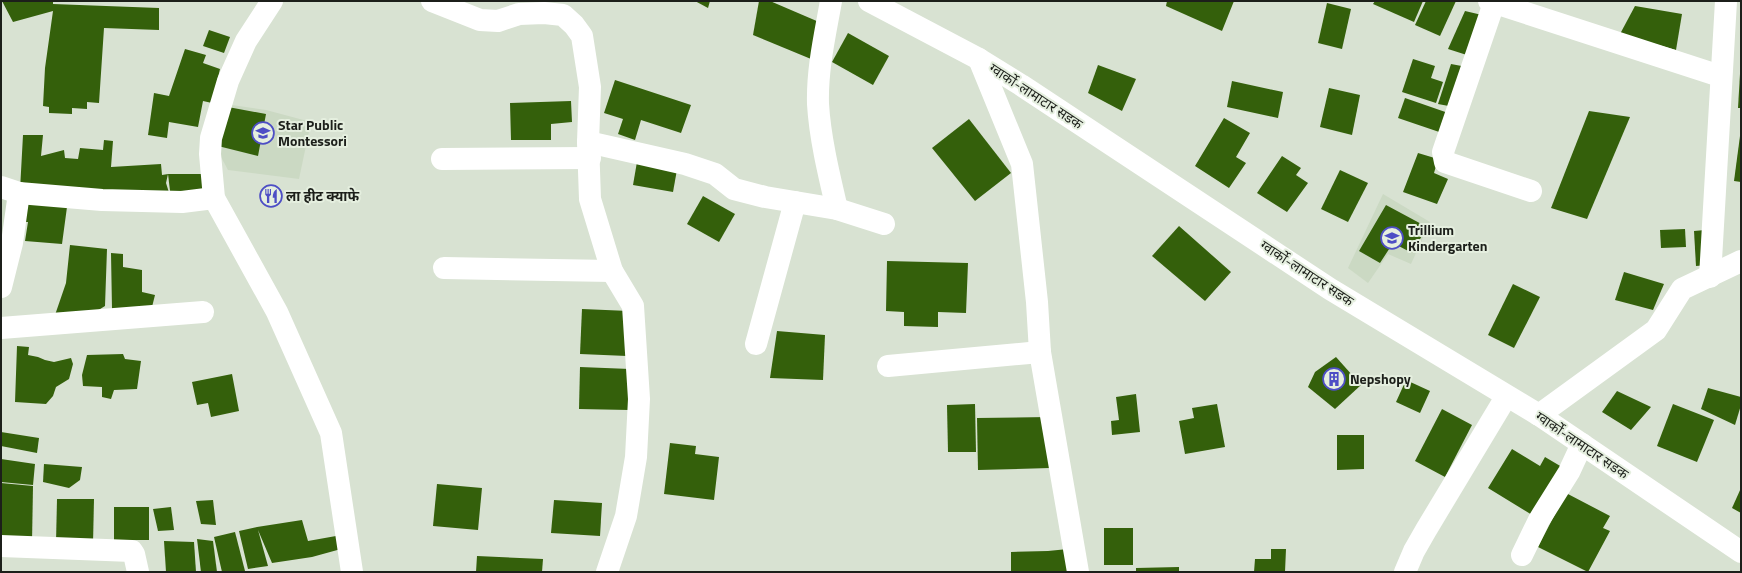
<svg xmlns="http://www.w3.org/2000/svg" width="1742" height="573" viewBox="0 0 1742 573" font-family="'Titillium Web','Noto Sans Devanagari',sans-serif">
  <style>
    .built { fill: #cbd9c3 }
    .building { fill: #34600b }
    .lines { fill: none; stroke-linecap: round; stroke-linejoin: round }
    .minor { stroke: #fff; stroke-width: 22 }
    .secondary { stroke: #fff; stroke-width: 22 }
    .labels { text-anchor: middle; stroke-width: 4; stroke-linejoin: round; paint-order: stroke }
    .street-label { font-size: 14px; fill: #1c1f1a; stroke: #e5efdf }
    .poi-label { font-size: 14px; font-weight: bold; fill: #1c1f1a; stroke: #e5efdf; text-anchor: start }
  </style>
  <rect width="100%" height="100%" fill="#d8e2d2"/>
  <!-- built -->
  <g class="built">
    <polygon points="225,104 266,110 311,122 299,179 228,170 214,144"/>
    <polygon points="1,190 16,195 1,258"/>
    <polygon points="1383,194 1430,222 1411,264 1388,254 1368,283 1348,268"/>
  </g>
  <!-- building -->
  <g class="building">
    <polygon points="2,1 53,1 53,4 159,8 159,30 104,28 99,103 87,102 87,109 72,108 72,114 49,113 49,107 43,106 45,68 53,11 13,22"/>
    <polygon points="695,1 710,1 708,8"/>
    <polygon points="759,1 770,1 819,22 811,59 753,35"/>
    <polygon points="1167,1 1234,1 1222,31 1166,6"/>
    <polygon points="1375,1 1423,1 1414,22 1373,4"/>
    <polygon points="1426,1 1456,1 1440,36 1415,25"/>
    <polygon points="1327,3 1351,9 1342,49 1318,43"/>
    <polygon points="1635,6 1682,14 1676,50 1620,34"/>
    <polygon points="1465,11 1482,15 1470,56 1448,49"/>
    <polygon points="209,30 230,37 224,53 203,46"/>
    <polygon points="848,33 889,56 873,85 832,62"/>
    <polygon points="185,49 206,55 203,63 220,69 212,103 203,101 198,127 169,122 167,138 148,135 154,93 169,96"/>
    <polygon points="1413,59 1435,66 1431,78 1443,82 1436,103 1402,92"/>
    <polygon points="1451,64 1467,67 1454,107 1438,104"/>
    <polygon points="1098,65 1136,79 1122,111 1088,93"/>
    <polygon points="1740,74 1741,74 1741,108 1738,108"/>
    <polygon points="615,80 691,105 681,133 641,120 635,140 618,134 623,119 604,113"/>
    <polygon points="1232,81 1283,92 1278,118 1227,107"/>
    <polygon points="1329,88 1360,95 1352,135 1320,127"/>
    <polygon points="1405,98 1454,115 1448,135 1398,118"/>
    <polygon points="571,101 572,122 551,124 551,140 511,140 510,103"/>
    <polygon points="228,107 266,114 258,156 218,146"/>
    <polygon points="1589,111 1630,117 1587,219 1551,208"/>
    <polygon points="1224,118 1250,133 1236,157 1246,163 1229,188 1195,166"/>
    <polygon points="969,119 1011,173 975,201 932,148"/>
    <polygon points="23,135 43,135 41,156 64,150 65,158 78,159 80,148 103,150 104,140 113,141 111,167 161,164 162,175 168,174 166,183 171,199 20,190"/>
    <polygon points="1740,136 1741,136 1741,182 1734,181"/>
    <polygon points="1418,153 1438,159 1434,173 1448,179 1437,204 1403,192"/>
    <polygon points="638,156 678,164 673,192 633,185"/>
    <polygon points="1282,156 1301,168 1296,175 1308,183 1287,212 1257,193"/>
    <polygon points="1340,170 1368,183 1348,222 1321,209"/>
    <polygon points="168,174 208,174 211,196 171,199"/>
    <polygon points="703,196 735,214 719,242 687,224"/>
    <polygon points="26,203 67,207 62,244 25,241 28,222 22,222"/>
    <polygon points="1386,205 1427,227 1412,253 1393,243 1380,263 1359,251"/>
    <polygon points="1179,226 1231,272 1205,301 1152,256"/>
    <polygon points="1685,229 1686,247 1661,248 1660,230"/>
    <polygon points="1705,230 1708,265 1696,266 1694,231"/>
    <polygon points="70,245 107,249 105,306 92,314 55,315 66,283"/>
    <polygon points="111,253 123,254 123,267 142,270 142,292 155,295 151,311 112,309"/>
    <polygon points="887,261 968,263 966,313 938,312 938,327 904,326 904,312 886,311"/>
    <polygon points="1624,272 1664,284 1653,310 1615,300"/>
    <polygon points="1513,284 1540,297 1514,348 1488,335"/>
    <polygon points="582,309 629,311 627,356 580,354"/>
    <polygon points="777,331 825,335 823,380 770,378"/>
    <polygon points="17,346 29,347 28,355 38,357 45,360 54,362 71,358 73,364 69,379 56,387 53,396 46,404 15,402"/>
    <polygon points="123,354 125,359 141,361 137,389 114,390 111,399 102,397 102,387 83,386 82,375 87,355"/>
    <polygon points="1336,357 1361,385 1335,409 1308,387 1315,372"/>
    <polygon points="580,367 630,369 629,410 579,409"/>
    <polygon points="232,374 239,411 211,417 208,403 197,405 192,382"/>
    <polygon points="1406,380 1430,391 1420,413 1396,402"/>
    <polygon points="1708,388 1741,397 1741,405 1735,425 1701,409"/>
    <polygon points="1617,391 1651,407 1631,430 1602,412"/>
    <polygon points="1136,394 1140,432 1112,435 1111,421 1119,420 1116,397"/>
    <polygon points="975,404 976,452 948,452 947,405"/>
    <polygon points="1217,404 1225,447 1185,454 1179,421 1194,418 1192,408"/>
    <polygon points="1673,404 1714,420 1697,462 1657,446"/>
    <polygon points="1442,409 1472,425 1445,477 1415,461"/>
    <polygon points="1049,417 1050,468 978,470 977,418"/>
    <polygon points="1,432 39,438 37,453 1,446"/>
    <polygon points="1337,435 1364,435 1364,469 1337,470"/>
    <polygon points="670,443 696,446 695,454 719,457 714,500 664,494"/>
    <polygon points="1512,449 1540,466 1545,457 1567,470 1537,518 1488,488"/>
    <polygon points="1,459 35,464 33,485 1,482"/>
    <polygon points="44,464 82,467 80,480 69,488 43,482"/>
    <polygon points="1,483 33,486 32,543 1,541"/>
    <polygon points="437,484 482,488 478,530 433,526"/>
    <polygon points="1741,488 1741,513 1732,508"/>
    <polygon points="1566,493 1610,516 1603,528 1610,531 1588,572 1538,547"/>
    <polygon points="57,499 94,499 93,544 56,543"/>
    <polygon points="213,500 216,525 201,524 196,501"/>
    <polygon points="554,500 602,503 600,536 551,533"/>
    <rect x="114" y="507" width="35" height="33"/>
    <polygon points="171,507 174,530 158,531 153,509"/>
    <polygon points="302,520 308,541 336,536 341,549 312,557 272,563 258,530 268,566 248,569 239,531 257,527"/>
    <rect x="1104" y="528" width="29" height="37"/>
    <polygon points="235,532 245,571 222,572 214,537"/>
    <polygon points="197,539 213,541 217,572 201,572"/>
    <polygon points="164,541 194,542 196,572 166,572"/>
    <polygon points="1068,549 1069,572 1011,572 1011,552 1048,551"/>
    <polygon points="1271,549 1286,549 1285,572 1254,572 1255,559 1271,559"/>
    <polygon points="477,556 543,559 542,572 476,572"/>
    <polygon points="1179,567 1179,572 1136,572 1136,568"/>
  </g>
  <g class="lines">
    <!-- minor -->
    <g class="minor">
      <polyline points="272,1 246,41 228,81 211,138 210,154 214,198 277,312 331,433 352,572"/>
      <polyline points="432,1 480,20 498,21 519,14 544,13 563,15 574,25 582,36 590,87 588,142 590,199 612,271 633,306 639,399 636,457 626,516 607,572"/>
      <path d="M831,1c-6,34 -14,68 -13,103 2,34 11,71 19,105"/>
      <polyline points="1489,1 1720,76"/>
      <polyline points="1494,3 1443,152 1445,162 1531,191"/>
      <polyline points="979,59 1022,164 1037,302 1040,352 1078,572"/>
      <polyline points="588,142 685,164 715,174 734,189 765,197 837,209 884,224"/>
      <polyline points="442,159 590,158"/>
      <polyline points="1,187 19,193 102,200 182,202 214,198"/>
      <polyline points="444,268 612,271"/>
      <polyline points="1710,277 1726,1"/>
      <polyline points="1,287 12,243 19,193"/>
      <polyline points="1,328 203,312"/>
      <polyline points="756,344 795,202"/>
      <polyline points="888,366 1040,352"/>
      <polyline points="1539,415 1656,330 1682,289 1741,261"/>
      <polyline points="1,546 132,551 134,554 138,572"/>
      <polyline points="1522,555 1539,520 1569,472 1582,444"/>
      <polyline points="1405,572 1414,551 1426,530 1506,397"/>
    </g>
    <!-- secondary -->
    <polyline class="secondary" points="869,1 979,59 1021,85 1330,289 1539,415 1741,552"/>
  </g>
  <!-- icons -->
  <defs>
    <g id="school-ring" transform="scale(1.15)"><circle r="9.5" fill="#e5efdf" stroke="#4d4ec5" stroke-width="1.5"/><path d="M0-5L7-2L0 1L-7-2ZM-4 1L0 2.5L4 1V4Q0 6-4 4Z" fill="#4d4ec5"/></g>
    <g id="restaurant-ring" transform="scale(1.15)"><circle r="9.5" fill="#e5efdf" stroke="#4d4ec5" stroke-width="1.5"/><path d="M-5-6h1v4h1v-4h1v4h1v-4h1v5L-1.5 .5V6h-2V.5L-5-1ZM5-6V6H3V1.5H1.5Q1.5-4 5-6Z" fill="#4d4ec5"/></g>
    <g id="building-ring" transform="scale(1.15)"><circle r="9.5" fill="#e5efdf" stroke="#4d4ec5" stroke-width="1.5"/><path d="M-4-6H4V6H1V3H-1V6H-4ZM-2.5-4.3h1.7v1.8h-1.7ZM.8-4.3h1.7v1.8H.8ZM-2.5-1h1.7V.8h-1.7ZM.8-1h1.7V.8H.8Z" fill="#4d4ec5"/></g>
  </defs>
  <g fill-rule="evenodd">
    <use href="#school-ring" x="263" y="133"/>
    <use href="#restaurant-ring" x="271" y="196"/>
    <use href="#school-ring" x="1392" y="238"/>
    <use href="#building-ring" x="1334" y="379"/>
  </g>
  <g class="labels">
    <!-- street labels -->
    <g class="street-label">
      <text transform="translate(1036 96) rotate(33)" y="5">ग्वार्को-लामाटार सडक</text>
      <text transform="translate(1307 273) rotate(33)" y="5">ग्वार्को-लामाटार सडक</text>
      <text transform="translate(1582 445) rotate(34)" y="5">ग्वार्को-लामाटार सडक</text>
    </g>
    <!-- poi labels -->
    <g class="poi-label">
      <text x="278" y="130">Star Public<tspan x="278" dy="16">Montessori</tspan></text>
      <text x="286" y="201">ला हीट क्याफे</text>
      <text x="1408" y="235">Trillium<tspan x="1408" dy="16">Kindergarten</tspan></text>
      <text x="1350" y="384">Nepshopy</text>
    </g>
  </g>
  <!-- border -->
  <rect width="1742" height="573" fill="none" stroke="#1c1f1a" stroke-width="4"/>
</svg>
